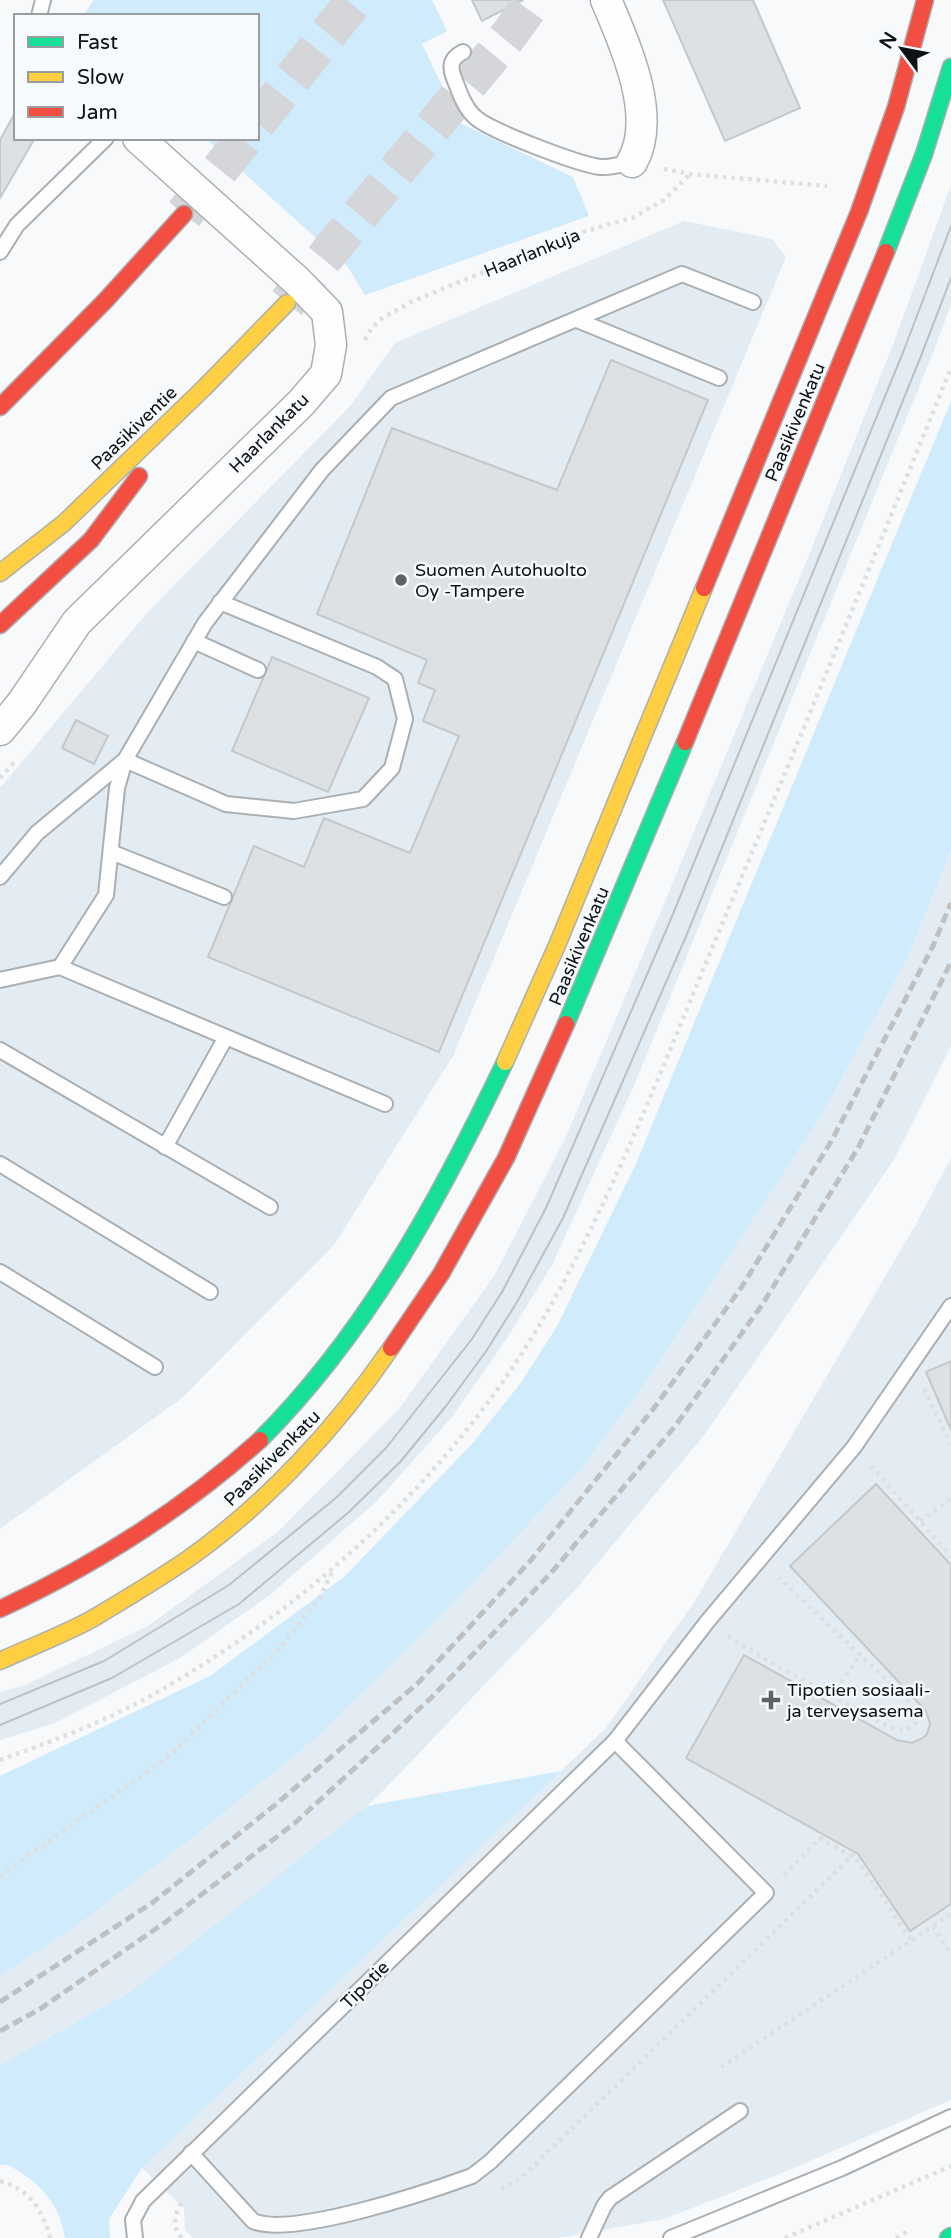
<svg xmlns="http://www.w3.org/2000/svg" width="951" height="2238" viewBox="0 0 951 2238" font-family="'Varela Round',sans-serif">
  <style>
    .built { fill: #e2ecf2 }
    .green { fill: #d0ebfc }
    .building { fill: #dde1e4; stroke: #c4c8cb; stroke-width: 2 }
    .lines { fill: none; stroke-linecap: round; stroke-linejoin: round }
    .highway-tunnel { stroke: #d4d6d9; stroke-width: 38; stroke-dasharray: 38 19; stroke-linecap: butt }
    .lane-casing { stroke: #abafb2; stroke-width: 18 }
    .street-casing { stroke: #abafb2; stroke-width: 33 }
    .fast-casing { stroke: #abafb2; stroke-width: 19 }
    .slow-casing { stroke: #abafb2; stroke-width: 19 }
    .jam-casing { stroke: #abafb2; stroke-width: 19 }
    .path { stroke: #dedfdf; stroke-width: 4.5; stroke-dasharray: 3.5 5; stroke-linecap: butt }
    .lane { stroke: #fefefe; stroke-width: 14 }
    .street { stroke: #fefefe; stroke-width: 30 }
    .fast { stroke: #16e098; stroke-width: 16 }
    .slow { stroke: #ffcf43; stroke-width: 16 }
    .jam { stroke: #f24e42; stroke-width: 16 }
    .tram { stroke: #bfc0c1; stroke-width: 2 }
    .rail { stroke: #bfc0c1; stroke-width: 5; stroke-dasharray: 10 5; stroke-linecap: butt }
    .poi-dot { fill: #5e6366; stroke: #f6fafc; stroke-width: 2.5 }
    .labels { text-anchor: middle; stroke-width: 5; stroke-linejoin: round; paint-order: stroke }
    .street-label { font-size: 18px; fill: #0c1216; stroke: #f6fafc }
    .poi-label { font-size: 18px; fill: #0c1216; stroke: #f6fafc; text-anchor: start }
  </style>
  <rect width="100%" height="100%" fill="#f7f9fb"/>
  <!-- built -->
  <g class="built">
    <polygon points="951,185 951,305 932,355 635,1083 552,1265 505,1341 452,1417 378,1500 270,1595 180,1658 55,1723 0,1740 0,1692 23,1686 148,1626 279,1531 399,1409 494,1276 565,1139 639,964 809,555 894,342"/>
    <polygon points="684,221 772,239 786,257 453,1056 334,1245 182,1398 0,1529 0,788 148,612 352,404 395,343"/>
    <polygon points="951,850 951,1046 893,1161 705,1434 576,1589 381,1793 271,1894 130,1992 0,2065 0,1976 75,1927 201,1831 315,1739 445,1612 580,1470 646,1382 821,1116 908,957"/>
    <polygon points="951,1158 951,2100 782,2173 664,2219 558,2238 193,2238 185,2230 184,2208 142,2168 606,1728 695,1601 916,1224"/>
  </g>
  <!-- green -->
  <g class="green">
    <polygon points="94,0 432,0 447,31 422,44 460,123 573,177 589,216 365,295 348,267 205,138 257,138 257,16 85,16 84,14"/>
    <polygon points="951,401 951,850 908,957 821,1116 646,1382 580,1470 445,1612 315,1739 201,1831 75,1927 0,1976 0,1776 210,1676 345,1576 472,1444 520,1384 556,1328 635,1166"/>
    <path d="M561,1771l-419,397 -33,51 1,19h-45c-4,-29 -21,-51 -45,-66 -7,-4 -12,-8 -20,-7v-100l130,-73 237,-186z"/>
  </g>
  <!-- building -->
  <g class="building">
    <polygon points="472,0 523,0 482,21"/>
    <polygon points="663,0 753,0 800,108 725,141"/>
    <polygon points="16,111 16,138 35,138 0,198 0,140"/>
    <polygon points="611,360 708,400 439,1052 208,957 254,846 304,867 324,818 410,853 459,736 423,721 435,690 418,683 427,660 317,614 392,428 557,490"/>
    <polygon points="272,657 369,698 328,792 232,751"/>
    <polygon points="76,720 108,736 94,764 62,748"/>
    <polygon points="951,1361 951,1430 926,1372"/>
    <polygon points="876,1484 951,1565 951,1904 910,1931 858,1854 686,1758 744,1655 897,1740 912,1743 923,1738 927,1734 930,1724 926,1711 790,1566"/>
  </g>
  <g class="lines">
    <!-- highway-tunnel -->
    <g class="highway-tunnel">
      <polyline points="257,123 355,0"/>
      <polyline points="184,214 245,138"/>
      <polyline points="287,303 509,35 534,0"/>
    </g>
    <!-- lane casing -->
    <g class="lane-casing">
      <g id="lane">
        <polyline points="39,16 43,0"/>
        <path d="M463,52c-12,6 -14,14 -9,26 5,13 10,29 21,39 15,14 103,47 125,50 11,1 22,-3 32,-5"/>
        <polyline points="0,252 17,225 106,138"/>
        <polyline points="577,320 719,378"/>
        <polyline points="194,641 258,670"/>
        <polyline points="111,852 224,897"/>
        <polyline points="0,877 37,833 125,760 205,623 322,470 391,398 682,274 753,302"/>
        <polyline points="60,967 106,895 117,788 125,760 226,804 294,811 363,799 392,768 405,719 395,679 377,667 220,602"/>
        <polyline points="0,980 60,967 385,1104"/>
        <polyline points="0,1050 270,1207"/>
        <polyline points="165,1147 226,1037"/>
        <polyline points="0,1164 210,1292"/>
        <polyline points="0,1272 155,1367"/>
        <path d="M191,2153l62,68c38,17 175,-29 219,-45l18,-14 276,-269 -151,-152"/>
        <polyline points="135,2238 133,2220 143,2201 615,1741 707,1622 854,1447 951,1306"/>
        <polyline points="589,2238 604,2206 610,2198 740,2111"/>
        <polyline points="671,2238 842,2168 951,2117"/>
      </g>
    </g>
    <!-- street casing -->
    <g class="street-casing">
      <g id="street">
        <path d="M606,0c19,44 52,117 26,162"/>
        <polyline points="0,730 22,703 77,622 301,403 326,374 331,345 327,312 297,281 138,138"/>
      </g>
    </g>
    <!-- fast casing -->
    <g class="fast-casing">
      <g id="fast">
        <polyline points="886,252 924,154 951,67"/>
        <polyline points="566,1024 685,742"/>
        <path d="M260,1440c107,-107 180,-242 245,-378"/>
        <polyline points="948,2238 951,2236"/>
      </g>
    </g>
    <!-- slow casing -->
    <g class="slow-casing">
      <g id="slow">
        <polyline points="0,573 64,523 204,388 287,303"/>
        <polyline points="505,1062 558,943 704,588"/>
        <path d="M0,1661c30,-14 63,-26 92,-42 32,-19 65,-39 96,-60 78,-55 149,-132 203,-211"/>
      </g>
    </g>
    <!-- jam casing -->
    <g class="jam-casing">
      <g id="jam">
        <polyline points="0,407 105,301 184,214"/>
        <polyline points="704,588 859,212 896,107 925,0"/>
        <polyline points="0,625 91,540 139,476"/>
        <polyline points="685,742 886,252"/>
        <polyline points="391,1348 441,1274 506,1158 566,1024"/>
        <path d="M0,1609c95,-44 181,-98 260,-169"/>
      </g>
    </g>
    <!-- path -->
    <g class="path">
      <polyline points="664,169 690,174 827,186"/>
      <polyline points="365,340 371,329 381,319 411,302 573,235 634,217 664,200 690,174"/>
      <polyline points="0,778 16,760"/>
      <polyline points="924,1389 951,1445"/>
      <polyline points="871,1466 951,1556"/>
      <polyline points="920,1521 951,1499"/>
      <polyline points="728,1636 765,1659 889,1727 905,1730 915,1724 918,1714 911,1703 779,1578"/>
      <polyline points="831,1696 861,1655"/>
      <path d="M0,1760c55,-20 110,-40 161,-70 162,-94 303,-227 394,-392 65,-118 113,-245 165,-369 78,-186 155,-374 231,-561"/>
      <polyline points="784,1875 820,1838 857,1860 911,1940"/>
      <polyline points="0,1876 168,1757 279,1649 320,1597 333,1570"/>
      <polyline points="933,1926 951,1955"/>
      <polyline points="721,2067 951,1914"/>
      <path d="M0,2181c29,8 43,29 50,57"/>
      <polyline points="501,2189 521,2178 852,1856 854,1851"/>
      <path d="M181,2203c-6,12 -10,24 1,35"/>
      <polyline points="785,2238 951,2166"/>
      <polyline points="896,2238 910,2230"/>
    </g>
    <!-- lane -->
    <use href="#lane" class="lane"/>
    <!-- street -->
    <use href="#street" class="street"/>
    <!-- fast -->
    <use href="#fast" class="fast"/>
    <!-- slow -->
    <use href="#slow" class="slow"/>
    <!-- jam -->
    <use href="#jam" class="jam"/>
    <!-- tram -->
    <g class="tram">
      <polyline points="0,1704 104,1661 229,1585 337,1497 386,1448 472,1339 502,1292 546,1208 668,926 904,350 951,226"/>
      <polyline points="0,1725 112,1678 239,1604 349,1512 401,1461 446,1406 487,1350 517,1302 563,1218 687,934 921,356 951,278"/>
    </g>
    <!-- rail -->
    <g class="rail">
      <polyline points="0,2002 152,1903 275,1805 418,1683 531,1560 654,1408 741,1288 832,1140 933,946 951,903"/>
      <polyline points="0,2031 40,2009 167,1921 296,1822 431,1698 551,1573 676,1425 762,1305 858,1148 951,962"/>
    </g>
  </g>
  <!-- markers -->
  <g class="poi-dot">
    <circle cx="401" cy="580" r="7"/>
    <path d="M767.5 1689.5h7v7h7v7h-7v7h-7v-7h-7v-7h7z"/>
  </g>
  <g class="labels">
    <!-- street labels -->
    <g class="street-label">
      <text transform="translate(532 253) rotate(-22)" y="6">Haarlankuja</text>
      <text transform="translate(795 422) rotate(-67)" y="6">Paasikivenkatu</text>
      <text transform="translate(134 428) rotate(-44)" y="6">Paasikiventie</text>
      <text transform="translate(269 433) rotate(-45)" y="6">Haarlankatu</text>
      <text transform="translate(579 946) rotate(-67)" y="6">Paasikivenkatu</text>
      <text transform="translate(272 1458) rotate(-45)" y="6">Paasikivenkatu</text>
      <text transform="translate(365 1985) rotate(-45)" y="6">Tipotie</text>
    </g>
    <!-- poi labels -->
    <g class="poi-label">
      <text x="415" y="576">Suomen Autohuolto<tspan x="415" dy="21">Oy -Tampere</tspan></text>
      <text x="787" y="1696">Tipotien sosiaali-<tspan x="787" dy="21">ja terveysasema</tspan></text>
    </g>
  </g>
  <!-- legend -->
  <rect x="14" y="14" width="245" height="126" fill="#f6fafc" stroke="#989da0" stroke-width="2"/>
  <rect x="28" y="37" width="35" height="10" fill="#16e098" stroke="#989da0" stroke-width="2"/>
  <text x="77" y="49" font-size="21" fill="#0c1216">Fast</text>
  <rect x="28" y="72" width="35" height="10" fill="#ffcf43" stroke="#989da0" stroke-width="2"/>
  <text x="77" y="84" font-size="21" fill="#0c1216">Slow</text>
  <rect x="28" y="107" width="35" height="10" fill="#f24e42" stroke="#989da0" stroke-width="2"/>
  <text x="77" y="119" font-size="21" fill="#0c1216">Jam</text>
  <!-- north arrow -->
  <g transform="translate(902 49) rotate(302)" stroke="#f6fafc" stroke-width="5" paint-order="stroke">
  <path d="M0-5L12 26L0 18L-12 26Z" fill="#0c1216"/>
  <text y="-10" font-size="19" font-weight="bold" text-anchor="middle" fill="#0c1216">N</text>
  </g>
</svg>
